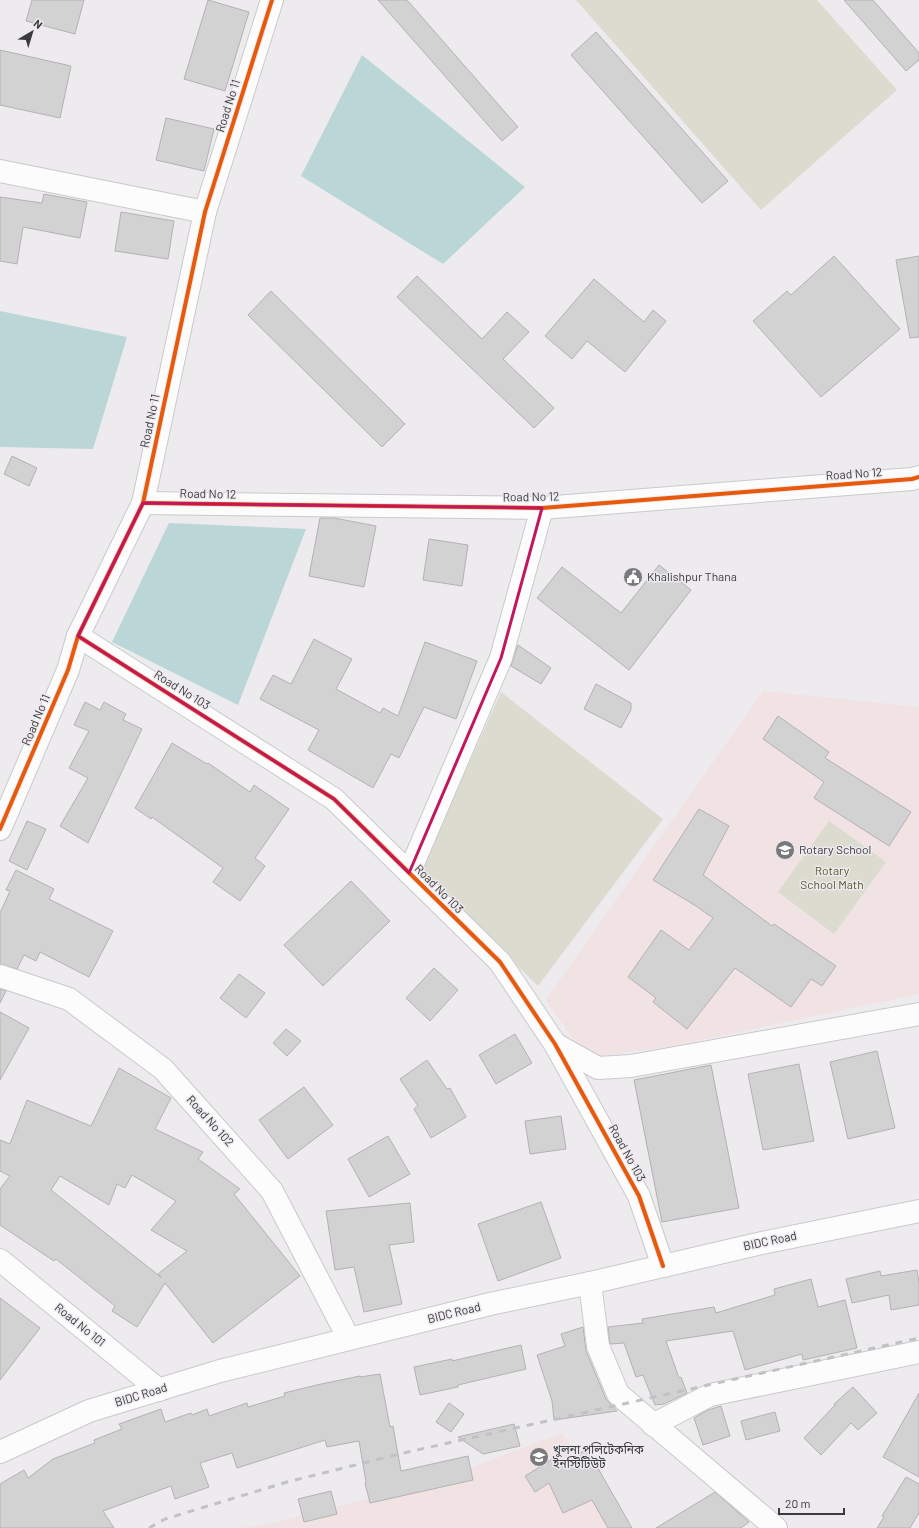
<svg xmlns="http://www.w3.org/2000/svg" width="919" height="1528" viewBox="0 0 919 1528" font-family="Barlow,'Noto Sans Bengali',sans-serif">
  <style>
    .education { fill: #f1e2e3 }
    .green { fill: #dbdccf }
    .water { fill: #bad6d7 }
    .building { fill: #d3d2d3; stroke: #b3b1b3; fill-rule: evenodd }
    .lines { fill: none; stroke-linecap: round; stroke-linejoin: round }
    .street-casing { stroke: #cac9cb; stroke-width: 24 }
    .secondary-casing { stroke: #cac9cb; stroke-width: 24 }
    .street { stroke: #fcfcfc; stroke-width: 22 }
    .secondary { stroke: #fcfcfc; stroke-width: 22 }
    .rail { stroke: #c2c2c4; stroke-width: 3; stroke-dasharray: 7 7; stroke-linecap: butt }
    .cycleway-casing { stroke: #edeaef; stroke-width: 6 }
    .cycleway { stroke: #e8590c; stroke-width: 4 }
    .marked { fill: none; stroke: #c2185b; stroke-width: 3; stroke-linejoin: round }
    .labels { text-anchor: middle; stroke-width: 3; stroke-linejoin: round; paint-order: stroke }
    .street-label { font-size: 12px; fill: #3b3a3c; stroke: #edeaef }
    .poi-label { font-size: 12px; fill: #3b3a3c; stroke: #edeaef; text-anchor: start }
    .park-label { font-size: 12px; fill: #555a27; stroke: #edeaef }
  </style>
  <rect width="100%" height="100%" fill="#edebee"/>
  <!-- education -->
  <g class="education">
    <polygon points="763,691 919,707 919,994 672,1046 586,1058 546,1000"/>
    <polygon points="562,1433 632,1528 241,1528 278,1522 433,1482"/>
  </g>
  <!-- green -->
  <g class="green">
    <polygon points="576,0 817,0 897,90 761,210"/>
    <polygon points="501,692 663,819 538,986 420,872"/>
    <polygon points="829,821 886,862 834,934 778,892"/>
  </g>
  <!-- water -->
  <g class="water">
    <polygon points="362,55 525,187 443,264 301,176"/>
    <polygon points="0,311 127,337 93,449 0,447"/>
    <polygon points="169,523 306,529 238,705 112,642"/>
  </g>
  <!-- building -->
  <g class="building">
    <polygon points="32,0 84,0 75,34 26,21"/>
    <polygon points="208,0 249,12 225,91 184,79"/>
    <polygon points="378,0 407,0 518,127 502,141"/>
    <polygon points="844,0 873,0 919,53 919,60 906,71"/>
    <polygon points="596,32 728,181 702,203 571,55"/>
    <polygon points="0,50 71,66 60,118 0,105"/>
    <polygon points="166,118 214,129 204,171 156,160"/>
    <polygon points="44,194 87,202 80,238 23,227 17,264 0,261 0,197 42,203"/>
    <polygon points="121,212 174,221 168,259 115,251"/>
    <polygon points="834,256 900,329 821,397 753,321 787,291 791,295"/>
    <polygon points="919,256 919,337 910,338 896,260"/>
    <polygon points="417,276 482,339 507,312 529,332 503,359 554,408 534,428 397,297"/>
    <polygon points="594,279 644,322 653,310 666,321 625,372 587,341 572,359 545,336"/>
    <polygon points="271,291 405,424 382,447 248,315"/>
    <polygon points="12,456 37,468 29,486 4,474"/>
    <polygon points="320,518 334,518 376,526 364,587 309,576"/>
    <polygon points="429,539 468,545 462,586 423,580"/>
    <polygon points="659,565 691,590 629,670 537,598 562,567 621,613"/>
    <polygon points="314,639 352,659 336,689 380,713 383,708 398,716 425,642 477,661 456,719 424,707 399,758 391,754 373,788 308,750 319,730 260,699 273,675 291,684"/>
    <polygon points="518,645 551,668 541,684 511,666"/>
    <polygon points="596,684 631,703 631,710 621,728 584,709"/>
    <polygon points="85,702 100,710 104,702 126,714 123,720 142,729 88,843 60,826 88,778 69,768 89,731 74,725"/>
    <polygon points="778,716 829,752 825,758 911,812 889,846 814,798 824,782 763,739"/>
    <polygon points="172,743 207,764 208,763 250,792 254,785 289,809 255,858 265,866 240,901 213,882 223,868 152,817 151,819 135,808"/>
    <polygon points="699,809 729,826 703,875 772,926 774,924 836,966 822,986 811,979 791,1007 735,968 687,1029 653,1002 656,998 628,977 661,930 689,950 713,918 696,906 653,880"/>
    <polygon points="27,821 46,829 27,870 9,861"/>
    <polygon points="16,870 54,889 49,899 113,931 89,977 40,952 36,961 24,955 17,969 0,964 0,913 10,891 6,890"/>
    <polygon points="351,881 390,921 323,986 284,945"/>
    <polygon points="434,968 458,990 430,1021 406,998"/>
    <polygon points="239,974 265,993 246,1018 220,998"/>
    <polygon points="0,989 6,991 0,1003"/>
    <polygon points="0,1012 29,1028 0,1080"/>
    <polygon points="286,1029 301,1041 287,1056 273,1043"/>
    <polygon points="515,1034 532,1063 496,1084 479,1055"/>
    <polygon points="877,1051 895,1128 848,1139 830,1062"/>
    <polygon points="427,1060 447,1089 450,1088 466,1117 431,1138 414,1109 418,1106 400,1079"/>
    <polygon points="799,1064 814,1141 763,1150 748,1074"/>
    <polygon points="711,1065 739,1208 662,1222 634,1080"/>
    <path d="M119,1068l52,30 -16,31 48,23 -5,7 42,30 -6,5 66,82 -87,67 -48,-60 -28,44 -25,-16 3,-5 -59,-47 -2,2 -54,-36v-36l10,-13 -10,-5v-31l10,4 17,-44 64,26zM132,1175l44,26 -25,29 36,21 -29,23 4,4 -111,-88 9,-14 49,29 8,-21 8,4z"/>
    <polygon points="304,1087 333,1125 288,1159 259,1120"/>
    <polygon points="561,1116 566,1149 530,1154 525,1121"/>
    <polygon points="388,1136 410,1174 369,1197 348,1159"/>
    <polygon points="541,1202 561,1258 498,1281 478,1224"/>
    <polygon points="410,1203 414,1242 389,1245 402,1304 364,1312 354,1267 335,1270 326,1211"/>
    <polygon points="917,1270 919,1283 919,1305 891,1310 889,1295 852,1303 846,1279 880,1271 881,1276"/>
    <polygon points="811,1279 818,1307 845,1300 857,1348 803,1360 802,1354 745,1370 733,1331 666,1341 679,1378 681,1377 687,1393 664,1404 655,1405 643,1375 636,1377 624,1343 611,1344 610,1343 608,1327 643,1323 642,1319 714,1307 716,1313 775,1295 774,1289"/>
    <polygon points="0,1298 40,1328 0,1380"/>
    <polygon points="583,1327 586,1351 606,1399 617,1411 554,1420 552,1401 537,1355 565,1346 561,1334"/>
    <polygon points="521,1345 526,1369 458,1385 458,1387 420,1395 414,1367 452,1359 452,1361"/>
    <polygon points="380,1374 390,1427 393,1426 401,1471 468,1456 473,1480 370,1503 365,1483 366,1482 359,1441 327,1447 325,1440 237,1468 232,1453 200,1463 209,1487 175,1499 171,1486 103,1511 114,1528 0,1528 0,1484 24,1470 28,1478 53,1459 95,1443 94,1440 122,1429 119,1424 161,1409 165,1422 191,1413 192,1415 207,1409 209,1416 247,1403 248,1407 285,1396 284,1393 321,1384 360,1376 360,1377"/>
    <polygon points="853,1387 877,1413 858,1430 851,1423 821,1455 804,1438 835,1405 834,1404"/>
    <polygon points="919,1393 919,1477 883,1457"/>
    <polygon points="449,1403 464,1414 451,1432 436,1422"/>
    <polygon points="721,1406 730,1436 703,1445 694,1418 708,1410"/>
    <polygon points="775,1412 780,1431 746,1440 741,1421"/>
    <polygon points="514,1424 520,1446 483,1454 458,1437"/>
    <polygon points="587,1449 632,1528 608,1528 592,1500 563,1513 549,1483 535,1492 525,1476 556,1457 560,1464"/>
    <polygon points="906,1477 919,1484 919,1513 910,1528 877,1528 884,1517 882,1516"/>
    <polygon points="331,1491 337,1514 304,1522 298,1499"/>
    <polygon points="715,1492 749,1522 741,1528 656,1528"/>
  </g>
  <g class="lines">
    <!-- street casing -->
    <g class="street-casing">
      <g id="street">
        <polyline points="0,171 205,212"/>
        <polyline points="143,503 542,508 912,479 919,477"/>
        <polyline points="78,636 334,799 500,962 555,1044 639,1196 663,1266"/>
        <polyline points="409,873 501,658 542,508"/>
        <polyline points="0,976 69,999 163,1069 272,1191 349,1339"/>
        <polyline points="555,1044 598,1068 631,1066 919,1014"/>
        <polyline points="0,1260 159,1390"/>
        <polyline points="590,1283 598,1346 618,1394 776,1528"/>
        <polyline points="653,1425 710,1395 919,1352"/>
      </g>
    </g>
    <!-- secondary casing -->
    <g class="secondary-casing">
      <g id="secondary">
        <polyline points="0,829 68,670 78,636 143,503 205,212 272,0"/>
        <polyline points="0,1452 89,1411 220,1371 490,1304 590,1283 762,1243 919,1211"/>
      </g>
    </g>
    <!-- street -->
    <use href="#street" class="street"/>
    <!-- secondary -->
    <use href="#secondary" class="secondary"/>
    <!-- rail -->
    <polyline class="rail" points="149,1528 165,1519 287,1482 408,1452 919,1338"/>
    <!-- cycleway casing -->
    <g class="cycleway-casing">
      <g id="cycleway">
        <polyline points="143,503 542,508 912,479 919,477"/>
        <polyline points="78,636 334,799 500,962 555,1044 639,1196 663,1266"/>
        <polyline points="0,829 68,670 78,636 143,503 205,212 272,0"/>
      </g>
    </g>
    <!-- cycleway -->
    <use href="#cycleway" class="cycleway"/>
  </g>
  <!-- marked area -->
  <path class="marked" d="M143,503l399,5 -41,150 -92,215 -75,-74 -256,-163z"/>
  <!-- icons -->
  <defs>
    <g id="civic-disc" transform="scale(1)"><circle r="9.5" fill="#79787a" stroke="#edeaef"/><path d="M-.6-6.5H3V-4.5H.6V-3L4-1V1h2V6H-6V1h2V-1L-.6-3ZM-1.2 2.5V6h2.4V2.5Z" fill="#fff"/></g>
    <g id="school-disc" transform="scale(1)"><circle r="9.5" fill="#79787a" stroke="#edeaef"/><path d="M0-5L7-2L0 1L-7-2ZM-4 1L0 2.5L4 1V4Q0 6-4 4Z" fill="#fff"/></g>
    <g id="university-disc" transform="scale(1)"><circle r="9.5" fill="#79787a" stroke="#edeaef"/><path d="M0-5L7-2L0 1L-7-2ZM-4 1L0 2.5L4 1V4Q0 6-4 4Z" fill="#fff"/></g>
  </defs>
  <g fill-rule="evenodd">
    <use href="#civic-disc" x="633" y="577"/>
    <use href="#school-disc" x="785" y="850"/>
    <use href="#university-disc" x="539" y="1457"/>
  </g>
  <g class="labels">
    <!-- street labels -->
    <g class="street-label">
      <text transform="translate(228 106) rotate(-72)" y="4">Road No 11</text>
      <text transform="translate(150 421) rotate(-78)" y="4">Road No 11</text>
      <text transform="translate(854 474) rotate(-4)" y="4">Road No 12</text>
      <text transform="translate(208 494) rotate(1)" y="4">Road No 12</text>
      <text transform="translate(531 497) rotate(-1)" y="4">Road No 12</text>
      <text transform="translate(182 690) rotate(32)" y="4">Road No 103</text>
      <text transform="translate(36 720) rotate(-67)" y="4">Road No 11</text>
      <text transform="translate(439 889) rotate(45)" y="4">Road No 103</text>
      <text transform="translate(210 1121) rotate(48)" y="4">Road No 102</text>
      <text transform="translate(627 1153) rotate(61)" y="4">Road No 103</text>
      <text transform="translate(770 1241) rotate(-12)" y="4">BIDC Road</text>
      <text transform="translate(454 1313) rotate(-14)" y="4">BIDC Road</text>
      <text transform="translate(80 1325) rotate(39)" y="4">Road No 101</text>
      <text transform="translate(141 1395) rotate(-17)" y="4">BIDC Road</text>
    </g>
    <!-- poi labels -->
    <g class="poi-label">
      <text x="647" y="581">Khalishpur Thana</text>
      <text x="799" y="854">Rotary School</text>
      <text x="553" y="1454">খুলনা পলিটেকনিক<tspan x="553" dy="14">ইনস্টিটিউট</tspan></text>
    </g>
    <!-- park labels -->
    <g class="park-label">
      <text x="832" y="875">Rotary<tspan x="832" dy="14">School Math</tspan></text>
    </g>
  </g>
  <!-- north arrow -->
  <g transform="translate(32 32) rotate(38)" stroke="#edeaef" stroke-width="3" paint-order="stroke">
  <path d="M0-3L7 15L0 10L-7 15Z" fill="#3b3a3c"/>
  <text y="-6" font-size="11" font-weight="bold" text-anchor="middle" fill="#3b3a3c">N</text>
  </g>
  <!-- scale -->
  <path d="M779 1508v6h65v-6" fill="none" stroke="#3b3a3c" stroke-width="2"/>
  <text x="785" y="1508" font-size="12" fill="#3b3a3c" stroke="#edeaef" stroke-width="3" paint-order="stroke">20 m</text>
</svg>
